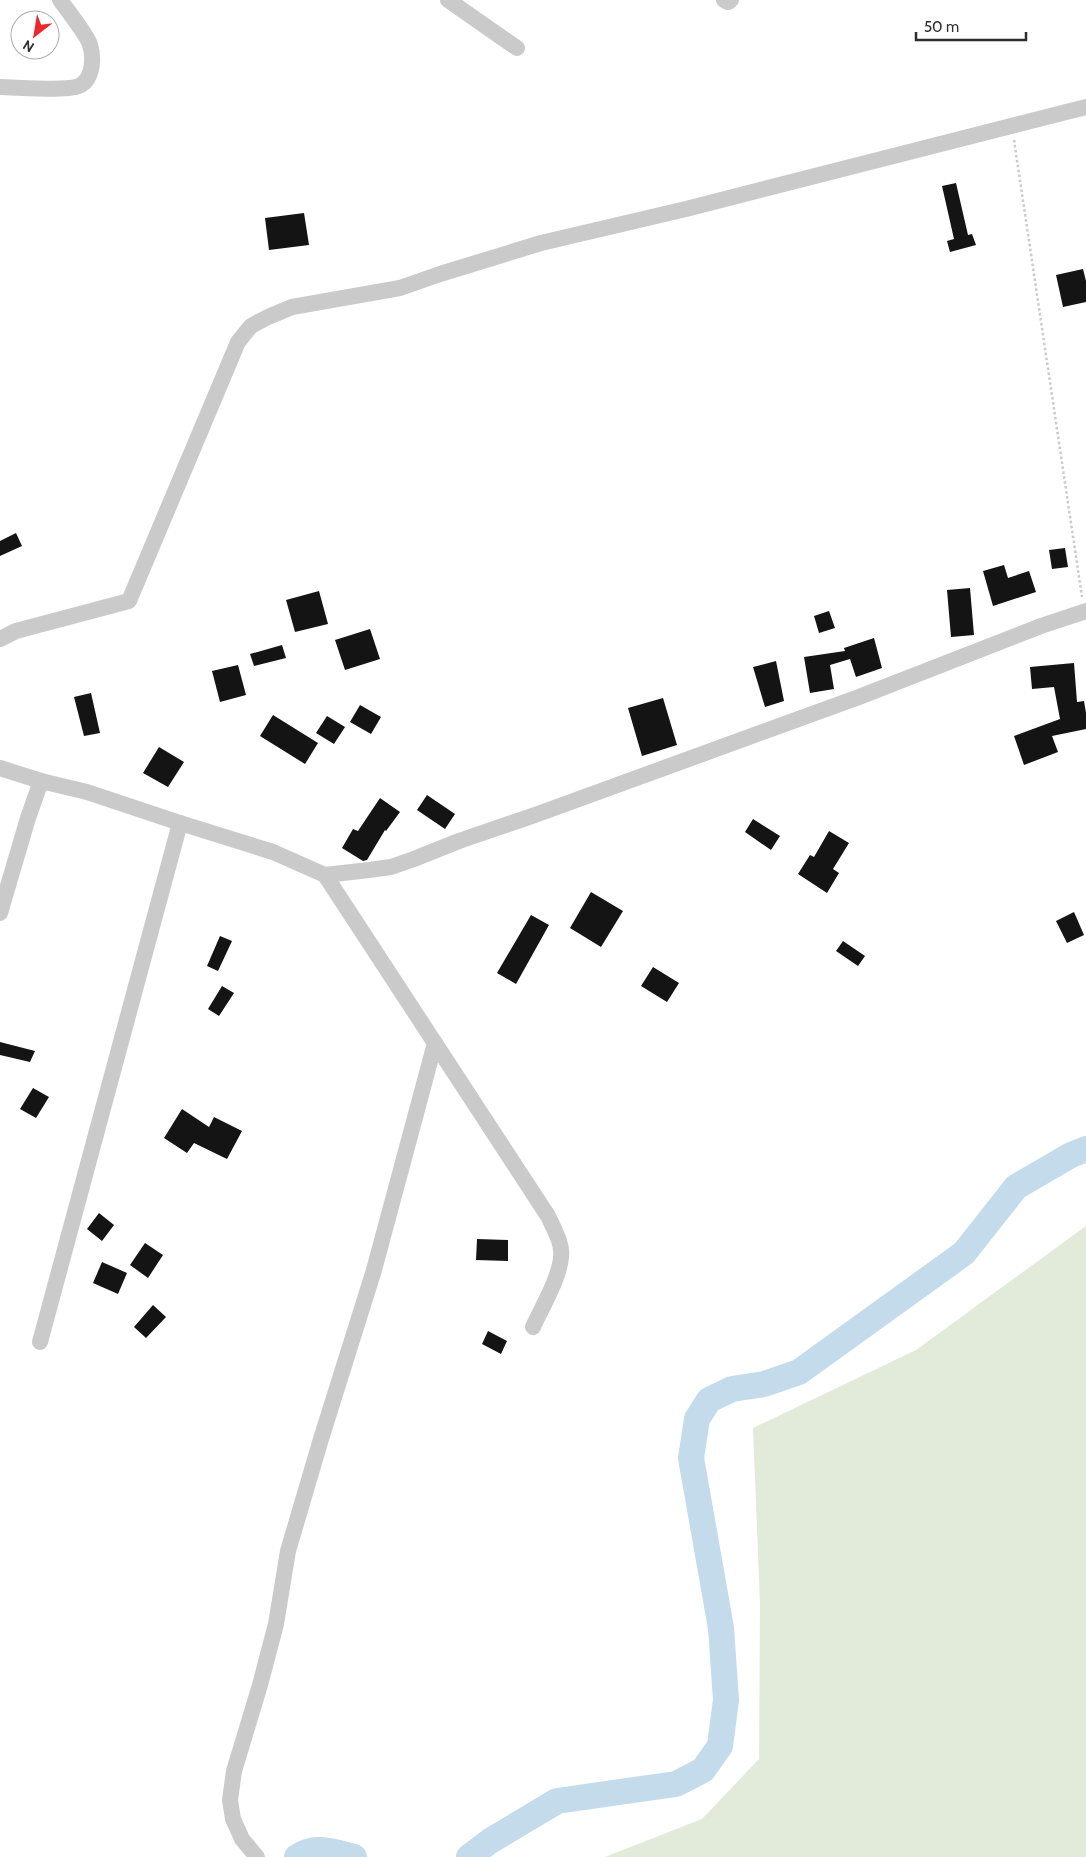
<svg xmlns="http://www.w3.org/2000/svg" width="1086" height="1857" viewBox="0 0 1086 1857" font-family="Cabin,sans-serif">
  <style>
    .green { fill: #e2ebd9 }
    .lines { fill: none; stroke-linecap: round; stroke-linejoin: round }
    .river { stroke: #c4dbec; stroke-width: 26 }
    .building { fill: #141414 }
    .path { stroke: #cacaca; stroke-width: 2.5; stroke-dasharray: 2.5 2.5; stroke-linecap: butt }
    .minor { stroke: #cacaca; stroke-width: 16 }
  </style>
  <rect width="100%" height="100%" fill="#fff"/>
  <!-- green -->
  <polygon class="green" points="1086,1226 1086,1857 605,1857 702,1819 759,1759 760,1604 753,1428 916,1350"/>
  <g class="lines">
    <!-- river -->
    <g class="river">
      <path d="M297,1857c18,-13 37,-5 57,0"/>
      <polyline points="469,1857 490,1841 557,1801 676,1784 703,1770 720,1746 726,1700 721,1628 691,1458 697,1419 709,1400 732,1389 764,1384 799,1372 964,1253 1016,1187 1071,1155 1086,1149"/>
    </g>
  </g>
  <!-- building -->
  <g class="building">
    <polygon points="956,183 968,235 972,234 976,245 950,252 947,241 954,239 942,186"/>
    <polygon points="304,213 309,245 269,250 265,218"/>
    <polygon points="1083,269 1086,281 1086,302 1063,307 1056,275"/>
    <polygon points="16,533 22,546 0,556 0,541"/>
    <polygon points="1065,548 1068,567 1052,569 1049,550"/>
    <polygon points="1004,565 1008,578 1029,571 1036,592 993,606 983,571"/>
    <polygon points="970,588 974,635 951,637 947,590"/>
    <polygon points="319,591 328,624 295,632 286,600"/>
    <polygon points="829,611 835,628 819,633 814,616"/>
    <polygon points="370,629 380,659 345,670 335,640"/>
    <polygon points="874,638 882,668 856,677 850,659 830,665 834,689 810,693 804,657 845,651 844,648"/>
    <polygon points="282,645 286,658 254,666 250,654"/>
    <polygon points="776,661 784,701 765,707 753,667"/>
    <polygon points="1074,663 1077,702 1084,701 1086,713 1086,729 1052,736 1058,752 1024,765 1014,736 1060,719 1054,687 1032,689 1030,667"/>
    <polygon points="238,665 246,695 220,702 212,671"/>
    <polygon points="91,693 100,733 84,736 74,697"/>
    <polygon points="663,698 677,745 642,756 628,708"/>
    <polygon points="360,705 381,717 371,734 350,722"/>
    <polygon points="273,715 318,743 305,764 260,736"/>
    <polygon points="327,716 345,727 334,744 316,733"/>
    <polygon points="159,747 184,762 168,787 143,773"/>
    <polygon points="427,795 455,814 445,829 417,810"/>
    <polygon points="380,798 400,812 386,831 385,830 367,860 363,861 342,848 353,829 358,831"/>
    <polygon points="753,819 780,836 771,850 745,832"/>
    <polygon points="829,831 849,843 833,869 839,873 827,893 798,874 810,855 814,857"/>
    <polygon points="591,892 623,911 601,947 570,928"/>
    <polygon points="1074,912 1084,935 1067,943 1056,921"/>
    <polygon points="531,915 549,925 516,984 497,973"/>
    <polygon points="220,936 232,941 218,971 207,966"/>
    <polygon points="843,941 865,956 858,966 836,951"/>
    <polygon points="653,967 679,983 667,1002 641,986"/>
    <polygon points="222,986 234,993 219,1016 208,1009"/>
    <polygon points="0,1042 35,1051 30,1062 0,1055"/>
    <polygon points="33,1088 49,1097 36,1118 20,1109"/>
    <polygon points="182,1109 209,1127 214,1117 242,1131 227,1159 194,1143 187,1153 164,1138"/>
    <polygon points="99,1213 114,1225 102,1241 87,1229"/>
    <polygon points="477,1239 508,1240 508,1261 476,1260"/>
    <polygon points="145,1243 163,1255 148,1278 130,1265"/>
    <polygon points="102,1262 127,1273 118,1294 93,1283"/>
    <polygon points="153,1305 166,1317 146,1338 134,1327"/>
    <polygon points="488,1331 507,1341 501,1354 482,1344"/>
  </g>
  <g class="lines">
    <!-- path -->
    <polyline class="path" points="1014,140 1082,597"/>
    <!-- minor -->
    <g class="minor">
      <polyline points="448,0 517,48"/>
      <polyline points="724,0 728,2 731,0"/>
      <path d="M0,87c16,0 70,5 81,-2 12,-7 13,-28 9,-40 -2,-9 -23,-35 -30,-45"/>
      <polyline points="0,639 16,631 129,601 238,342 251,326 268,317 292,307 400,288 440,274 541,243 686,209 1086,107"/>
      <polyline points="0,768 41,781 87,792 180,823 273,852 325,875 369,870 391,867 414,859 459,841 535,815 859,697 1041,626 1086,611"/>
      <path d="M325,875l223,341c6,13 15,28 13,41 -1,20 -20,52 -28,70"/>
      <polyline points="0,913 28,818 41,781"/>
      <polyline points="40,1342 180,823"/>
      <polyline points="257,1857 242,1839 233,1819 230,1800 234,1771 260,1685 276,1624 288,1551 321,1439 374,1270 435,1043"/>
    </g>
  </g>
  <!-- north arrow -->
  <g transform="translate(35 35) rotate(211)"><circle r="24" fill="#ffffff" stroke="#ababab"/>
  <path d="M0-4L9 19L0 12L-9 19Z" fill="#ec272e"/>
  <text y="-8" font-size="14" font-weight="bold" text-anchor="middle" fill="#2d2d2d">N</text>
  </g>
  <!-- scale -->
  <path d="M916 32v8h110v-8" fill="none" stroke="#2d2d2d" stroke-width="2.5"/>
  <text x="924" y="32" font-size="15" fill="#2d2d2d" stroke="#ffffff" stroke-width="4" paint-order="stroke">50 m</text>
</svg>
